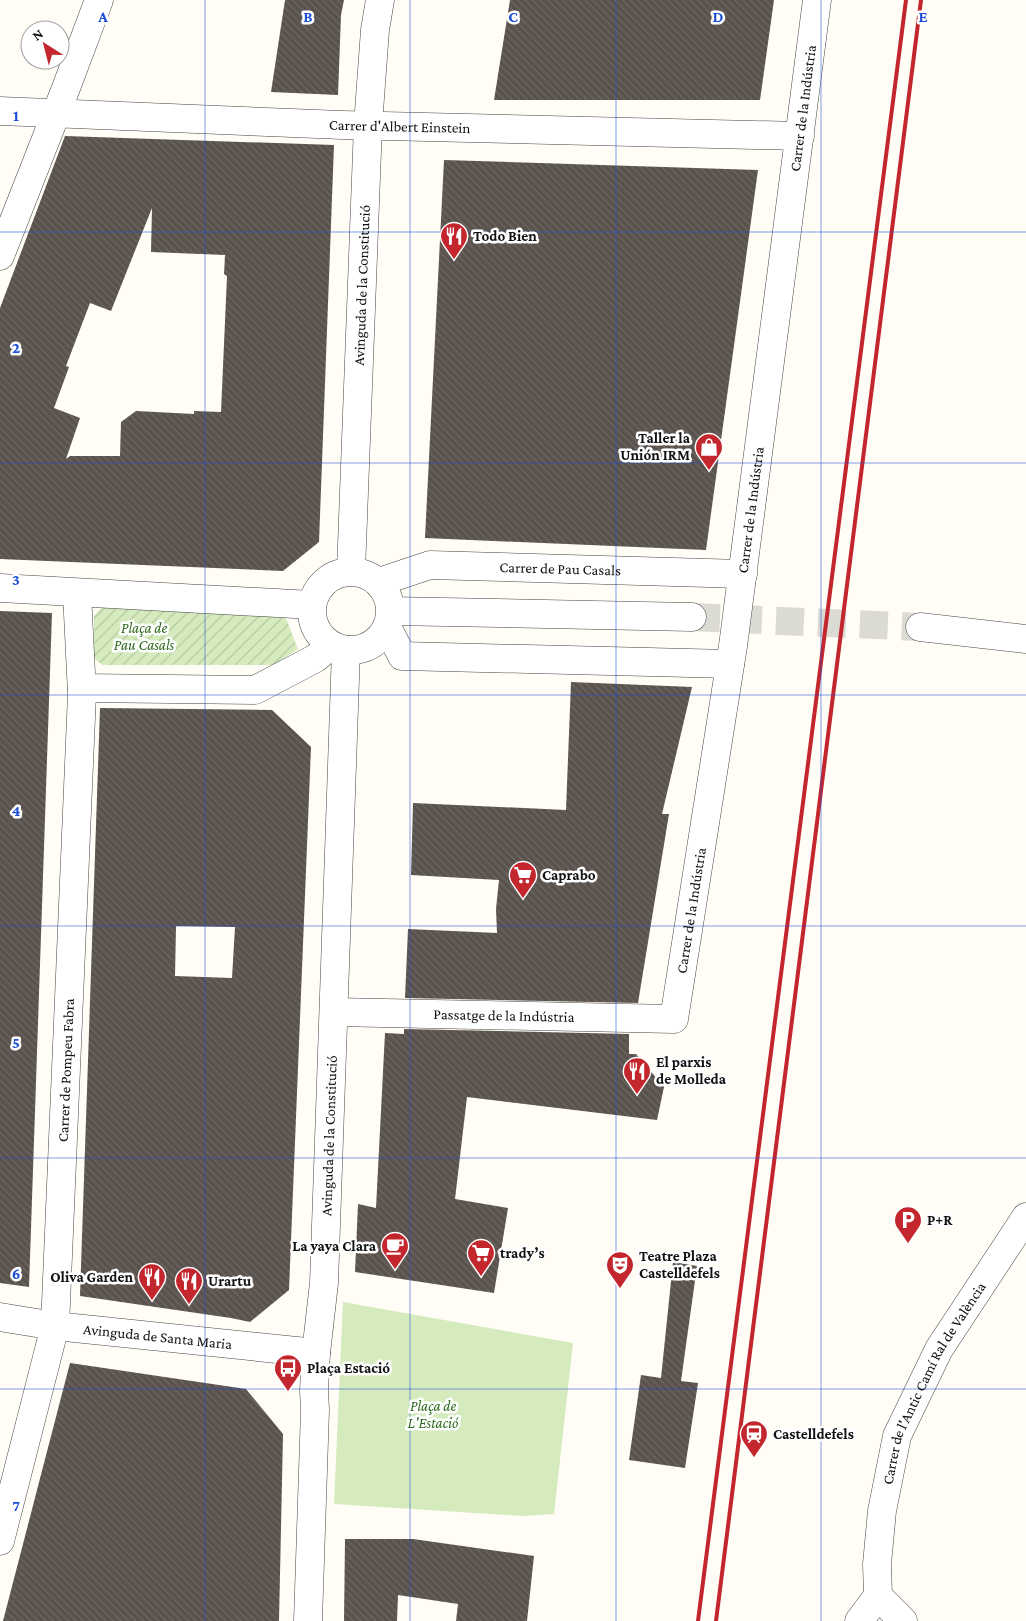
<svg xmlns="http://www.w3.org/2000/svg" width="1026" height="1621" viewBox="0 0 1026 1621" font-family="'Crimson Pro',serif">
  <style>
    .park { fill: #d5ebbd }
    .garden { fill: url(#garden-furrows) }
    .building { fill: url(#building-back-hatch); fill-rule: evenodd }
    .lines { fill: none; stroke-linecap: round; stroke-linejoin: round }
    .minor-tunnel { stroke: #dbdad3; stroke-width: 28; stroke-dasharray: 28 14; stroke-linecap: butt }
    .minor-casing { stroke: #444; stroke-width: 29 }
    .minor { stroke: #fff; stroke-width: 28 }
    .rail { stroke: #c4262e; stroke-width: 4 }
    .grid { fill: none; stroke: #1d4ed8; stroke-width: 1; stroke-opacity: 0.55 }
    .labels { text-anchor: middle; stroke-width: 5; stroke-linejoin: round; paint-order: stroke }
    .street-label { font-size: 15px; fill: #111; stroke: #fff }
    .poi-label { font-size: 15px; font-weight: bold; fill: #111; stroke: #fff; text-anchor: start }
    .park-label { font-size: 15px; font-style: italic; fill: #2f6b1f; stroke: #fff }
    .grid-label { font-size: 16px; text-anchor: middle; font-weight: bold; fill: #1d4ed8; stroke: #fff; stroke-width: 5; stroke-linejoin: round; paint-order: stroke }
  </style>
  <defs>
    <pattern id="garden-furrows" width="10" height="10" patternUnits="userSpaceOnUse" patternTransform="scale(1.25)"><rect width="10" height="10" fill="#d5ebbd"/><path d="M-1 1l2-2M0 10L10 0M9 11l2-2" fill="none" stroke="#b6c8a1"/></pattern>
    <pattern id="building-back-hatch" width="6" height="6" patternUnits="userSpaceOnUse" patternTransform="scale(1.25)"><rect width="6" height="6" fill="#5a524d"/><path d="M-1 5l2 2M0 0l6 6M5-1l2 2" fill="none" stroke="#6d6662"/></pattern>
  </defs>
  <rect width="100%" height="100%" fill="#fffdf5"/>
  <!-- park -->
  <polygon class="park" points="343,1302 573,1343 554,1514 523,1516 334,1504"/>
  <!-- garden -->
  <polygon class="garden" points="104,606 285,616 298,649 274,665 103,665 97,661 94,657 94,616 98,611"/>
  <!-- building -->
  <g class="building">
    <polygon points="285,0 344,0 341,15 338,95 271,92"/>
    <polygon points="510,0 774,0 760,100 494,100"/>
    <path d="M65,136l269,9 -15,397 -36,29 -283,-12v-251zM152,208l-1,44 74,3 -1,19 3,2 -6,136 -27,-1v3l-58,-3 -15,11 -1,34h-50l-4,3 14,-41 -26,-10 15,-41 -3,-1 24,-63 21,8z"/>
    <polygon points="444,160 758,170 706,550 425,538"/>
    <polygon points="0,611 52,613 29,1287 0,1283"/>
    <polygon points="571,682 692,687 662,814 669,814 638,1003 405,998 408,929 497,933 496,909 499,880 411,875 413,803 566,810"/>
    <path d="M100,708l172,2 39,37 -22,543 -39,32 -19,-4 -151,-22zM176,926l59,1 -3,51 -57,-2z"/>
    <polygon points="404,1029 629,1034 629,1054 636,1054 664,1087 657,1120 467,1097 455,1199 508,1208 494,1293 355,1272 358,1204 376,1208 385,1033 404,1034"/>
    <polygon points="673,1262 697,1266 681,1381 698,1383 685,1468 629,1460 641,1375 661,1378"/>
    <polygon points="70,1363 246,1389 283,1434 279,1621 3,1621"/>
    <polygon points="345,1539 413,1539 534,1556 527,1621 456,1621 458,1604 398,1595 397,1621 344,1621"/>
  </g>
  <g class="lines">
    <!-- minor-tunnel -->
    <polyline class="minor-tunnel" points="692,617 920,627"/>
    <!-- minor casing -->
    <g class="minor-casing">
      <g id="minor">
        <path id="s1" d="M0,111l342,14 458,11"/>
        <polyline points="0,256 66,88 99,0"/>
        <path id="s2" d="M351,571l17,-446 7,-95 5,-30"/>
        <circle cx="351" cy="611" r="39"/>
        <path id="s3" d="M379,582l51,-17 313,9"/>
        <polyline points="0,588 312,605"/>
        <polyline points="391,611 692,617"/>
        <polyline points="387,627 402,656 730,664"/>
        <polyline points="920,627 1026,639"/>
        <polyline points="82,688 255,690 316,658 331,645"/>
        <path id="s4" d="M334,1012l340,7 59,-373 84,-646"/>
        <path id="s5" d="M0,1317l55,9 261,27"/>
        <path id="s6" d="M0,1541l55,-215 27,-632 -5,-101"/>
        <polyline points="878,1596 903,1621"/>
        <path id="s7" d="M308,1621l7,-211 -1,-20 2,-37 8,-70 22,-633"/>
        <path id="s8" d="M859,1621l19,-25 -1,-32 5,-53 15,-75 42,-87 87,-132"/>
      </g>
    </g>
    <!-- minor -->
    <use href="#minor" class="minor"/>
    <!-- rail -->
    <g class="rail">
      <polyline points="698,1621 906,0"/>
      <polyline points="716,1621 921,0"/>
    </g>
  </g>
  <!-- grid -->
  <path class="grid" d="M205,0v1621M410,0v1621M616,0v1621M821,0v1621M0,232h1026M0,463h1026M0,695h1026M0,926h1026M0,1158h1026M0,1389h1026"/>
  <!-- icons -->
  <defs>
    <g id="restaurant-pin" transform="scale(1.4375)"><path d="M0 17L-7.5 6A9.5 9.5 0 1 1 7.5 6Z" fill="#c4262e" stroke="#fff"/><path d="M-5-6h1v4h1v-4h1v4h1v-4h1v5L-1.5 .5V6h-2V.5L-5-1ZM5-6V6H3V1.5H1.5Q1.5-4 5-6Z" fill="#fff"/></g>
    <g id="shop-pin" transform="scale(1.4375)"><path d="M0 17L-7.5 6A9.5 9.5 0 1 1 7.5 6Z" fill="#c4262e" stroke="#fff"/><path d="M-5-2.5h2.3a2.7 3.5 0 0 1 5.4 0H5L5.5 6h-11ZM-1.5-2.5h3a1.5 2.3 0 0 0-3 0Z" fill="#fff"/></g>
    <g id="supermarket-pin" transform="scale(1.4375)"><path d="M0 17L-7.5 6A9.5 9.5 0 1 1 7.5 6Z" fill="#c4262e" stroke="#fff"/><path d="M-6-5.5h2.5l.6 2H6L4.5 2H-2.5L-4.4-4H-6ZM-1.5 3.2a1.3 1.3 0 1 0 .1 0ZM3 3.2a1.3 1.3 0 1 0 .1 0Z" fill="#fff"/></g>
    <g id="parking-pin" transform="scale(1.4375)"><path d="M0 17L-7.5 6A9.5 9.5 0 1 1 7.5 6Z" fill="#c4262e" stroke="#fff"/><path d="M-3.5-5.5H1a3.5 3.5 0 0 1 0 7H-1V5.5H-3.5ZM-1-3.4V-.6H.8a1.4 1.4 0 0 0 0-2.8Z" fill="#fff"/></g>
    <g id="cafe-pin" transform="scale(1.4375)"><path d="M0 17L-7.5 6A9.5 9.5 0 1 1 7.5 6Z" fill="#c4262e" stroke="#fff"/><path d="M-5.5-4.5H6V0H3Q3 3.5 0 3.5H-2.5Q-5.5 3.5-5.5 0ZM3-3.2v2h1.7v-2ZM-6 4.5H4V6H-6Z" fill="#fff"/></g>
    <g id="theatre-pin" transform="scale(1.4375)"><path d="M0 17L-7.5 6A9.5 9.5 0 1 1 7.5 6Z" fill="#c4262e" stroke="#fff"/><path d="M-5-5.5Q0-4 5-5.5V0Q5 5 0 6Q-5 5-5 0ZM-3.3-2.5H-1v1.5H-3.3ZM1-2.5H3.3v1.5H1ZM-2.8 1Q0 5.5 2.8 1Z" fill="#fff"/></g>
    <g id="bus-pin" transform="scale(1.4375)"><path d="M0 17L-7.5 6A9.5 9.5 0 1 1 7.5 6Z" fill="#c4262e" stroke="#fff"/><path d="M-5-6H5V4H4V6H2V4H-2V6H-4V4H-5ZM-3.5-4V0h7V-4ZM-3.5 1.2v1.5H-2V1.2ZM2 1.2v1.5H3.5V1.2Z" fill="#fff"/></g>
    <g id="station-pin" transform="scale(1.4375)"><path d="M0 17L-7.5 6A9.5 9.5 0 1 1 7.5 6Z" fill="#c4262e" stroke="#fff"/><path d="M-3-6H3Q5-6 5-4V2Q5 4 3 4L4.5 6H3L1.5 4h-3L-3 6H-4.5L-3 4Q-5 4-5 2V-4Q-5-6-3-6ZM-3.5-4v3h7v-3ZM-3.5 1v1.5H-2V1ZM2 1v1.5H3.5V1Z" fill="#fff"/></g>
  </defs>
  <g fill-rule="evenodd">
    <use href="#restaurant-pin" x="454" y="236"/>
    <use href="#shop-pin" x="709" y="447"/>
    <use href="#supermarket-pin" x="523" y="875"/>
    <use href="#restaurant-pin" x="637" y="1071"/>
    <use href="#parking-pin" x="908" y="1220"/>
    <use href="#cafe-pin" x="395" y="1246"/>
    <use href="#supermarket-pin" x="481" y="1253"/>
    <use href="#theatre-pin" x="620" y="1265"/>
    <use href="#restaurant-pin" x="152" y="1277"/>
    <use href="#restaurant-pin" x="189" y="1281"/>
    <use href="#bus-pin" x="288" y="1368"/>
    <use href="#station-pin" x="754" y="1434"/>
  </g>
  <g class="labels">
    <!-- street labels -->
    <g class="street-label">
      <text dy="5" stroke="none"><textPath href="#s4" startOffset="1260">Carrer de la Indústria</textPath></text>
      <text dy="5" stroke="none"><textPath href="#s1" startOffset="400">Carrer d'Albert Einstein</textPath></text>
      <text dy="5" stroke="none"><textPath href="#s2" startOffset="286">Avinguda de la Constitució</textPath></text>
      <text dy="5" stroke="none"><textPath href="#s4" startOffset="855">Carrer de la Indústria</textPath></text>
      <text dy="5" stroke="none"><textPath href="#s3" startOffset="184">Carrer de Pau Casals</textPath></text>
      <text dy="5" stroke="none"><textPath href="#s4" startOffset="450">Carrer de la Indústria</textPath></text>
      <text dy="5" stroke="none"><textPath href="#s4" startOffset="170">Passatge de la Indústria</textPath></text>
      <text dy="5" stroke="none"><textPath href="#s6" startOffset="478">Carrer de Pompeu Fabra</textPath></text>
      <text dy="5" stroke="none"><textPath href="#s7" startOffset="486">Avinguda de la Constitució</textPath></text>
      <text dy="5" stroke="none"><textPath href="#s5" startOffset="159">Avinguda de Santa Maria</textPath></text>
      <text dy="5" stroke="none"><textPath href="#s8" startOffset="256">Carrer de l'Antic Camí Ral de València</textPath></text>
    </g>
    <!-- poi labels -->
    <g class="poi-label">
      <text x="473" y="241">Todo Bien</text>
      <text x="690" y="443" text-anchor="end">Taller la<tspan x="690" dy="17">Unión IRM</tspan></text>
      <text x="542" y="880">Caprabo</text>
      <text x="656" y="1067">El parxis<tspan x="656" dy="17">de Molleda</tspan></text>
      <text x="927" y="1225">P+R</text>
      <text x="376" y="1251" text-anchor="end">La yaya Clara</text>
      <text x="500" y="1258">trady’s</text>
      <text x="639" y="1261">Teatre Plaza<tspan x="639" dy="17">Castelldefels</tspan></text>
      <text x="133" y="1282" text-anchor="end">Oliva Garden</text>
      <text x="208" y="1286">Urartu</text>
      <text x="307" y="1373">Plaça Estació</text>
      <text x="773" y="1439">Castelldefels</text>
    </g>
    <!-- park labels -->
    <g class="park-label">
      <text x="144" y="633">Plaça de<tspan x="144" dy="17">Pau Casals</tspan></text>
      <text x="433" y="1411">Plaça de<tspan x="433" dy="17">L'Estació</tspan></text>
    </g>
  </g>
  <g class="grid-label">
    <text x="103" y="22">A</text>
    <text x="308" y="22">B</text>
    <text x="513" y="22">C</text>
    <text x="718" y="22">D</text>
    <text x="923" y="22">E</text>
    <text x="16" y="121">1</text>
    <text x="16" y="353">2</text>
    <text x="16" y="585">3</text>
    <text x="16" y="816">4</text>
    <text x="16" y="1048">5</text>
    <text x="16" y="1279">6</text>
    <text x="16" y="1511">7</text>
  </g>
  <!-- north arrow -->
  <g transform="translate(45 45) rotate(324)"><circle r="24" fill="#ffffff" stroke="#a0a0a0"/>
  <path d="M0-4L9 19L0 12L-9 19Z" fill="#c4262e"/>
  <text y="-8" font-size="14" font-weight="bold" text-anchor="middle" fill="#111111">N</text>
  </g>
</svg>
